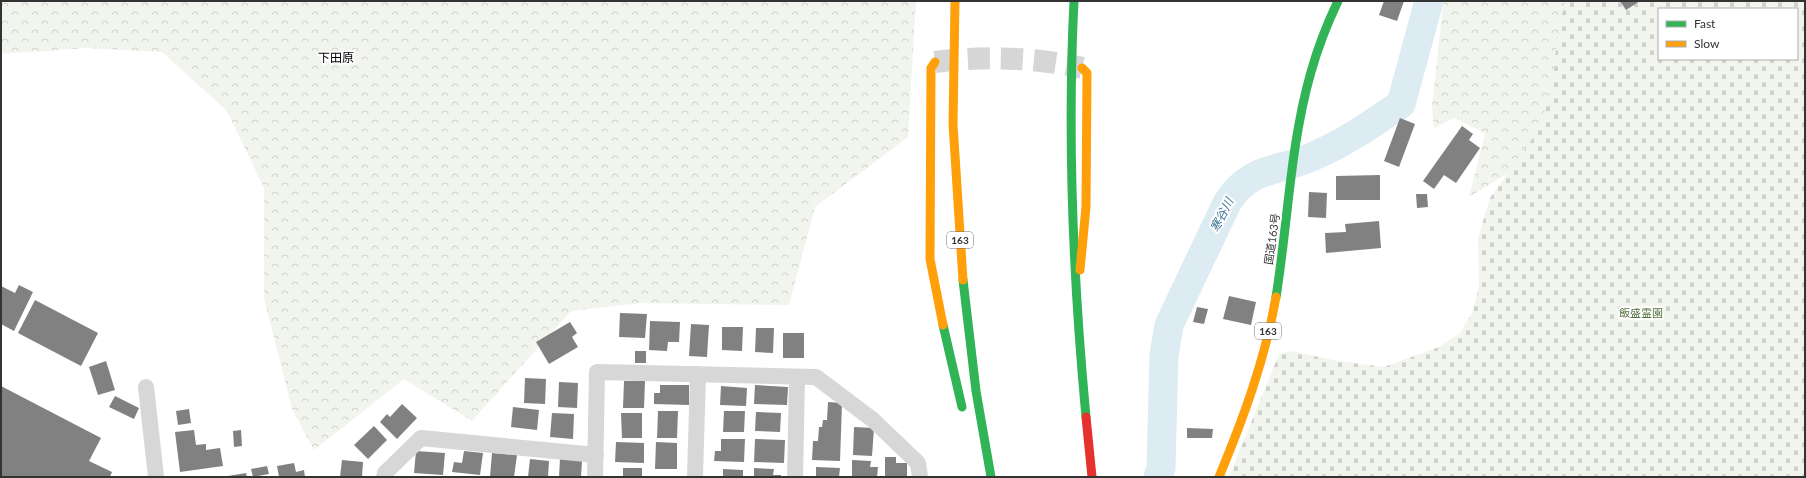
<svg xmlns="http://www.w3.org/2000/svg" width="1806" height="478" viewBox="0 0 1806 478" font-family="Lato,'Noto Sans JP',sans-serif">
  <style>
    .forest { fill: url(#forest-crowns) }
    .cemetery { fill: url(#cemetery-stones); fill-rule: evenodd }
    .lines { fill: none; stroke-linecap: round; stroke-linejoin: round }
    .river { stroke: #ddebf3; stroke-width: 29 }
    .building { fill: #818181 }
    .secondary-tunnel { stroke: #d6d6d6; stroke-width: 22; stroke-dasharray: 22 11; stroke-linecap: butt }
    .street { stroke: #d7d7d7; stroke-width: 16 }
    .fast { stroke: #30b455; stroke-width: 9 }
    .slow { stroke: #ff9f0a; stroke-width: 9 }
    .jam { stroke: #e5322d; stroke-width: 9 }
    .labels { text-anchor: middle; stroke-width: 4; stroke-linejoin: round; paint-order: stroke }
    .shield { fill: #fff; stroke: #707070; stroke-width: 1 }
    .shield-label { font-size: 10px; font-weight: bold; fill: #333 }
    .street-label { font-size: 11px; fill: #333; stroke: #fff }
    .park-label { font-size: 11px; fill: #56703f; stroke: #fff }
    .neighbourhood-label { font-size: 12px; fill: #000; stroke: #fff }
    .water-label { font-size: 12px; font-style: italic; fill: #3f7597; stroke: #fff }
  </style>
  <defs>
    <pattern id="forest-crowns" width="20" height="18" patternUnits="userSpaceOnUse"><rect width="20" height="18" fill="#f1f5ed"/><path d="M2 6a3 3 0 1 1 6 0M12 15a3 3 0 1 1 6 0" fill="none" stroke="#cfd2cc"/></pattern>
    <pattern id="cemetery-stones" width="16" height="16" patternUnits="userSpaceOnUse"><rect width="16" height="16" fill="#f1f5ed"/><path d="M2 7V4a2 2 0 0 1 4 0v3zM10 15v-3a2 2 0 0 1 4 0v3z" fill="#cfd2cc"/></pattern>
  </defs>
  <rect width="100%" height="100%" fill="#fff"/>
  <!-- forest -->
  <g class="forest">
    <polygon points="1,1 916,1 908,137 815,207 789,305 641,303 571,311 472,421 404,379 314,450 292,409 264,298 264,188 227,111 162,52 87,48 1,54"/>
    <polygon points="1441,1 1567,1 1553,117 1510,172 1469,197 1485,133 1454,118 1434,128 1432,106 1443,5"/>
  </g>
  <!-- cemetery -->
  <path class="cemetery" d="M1566,1h239v476h-576l50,-123 12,-3 47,10 46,6 55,-20 21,-14 12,-20 7,-26 -1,-49 12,-40 48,-67 11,-33 11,-77zM1659,9h138v50h-138z"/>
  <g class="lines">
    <!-- river -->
    <path class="river" d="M1158,477l3,-9 3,-113 5,-30 59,-124c23,-34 48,-29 81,-43 33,-13 63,-34 92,-54l28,-103"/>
  </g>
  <!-- building -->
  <g class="building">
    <polygon points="1384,1 1404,1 1397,21 1379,15"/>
    <polygon points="1620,1 1640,1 1626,10"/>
    <polygon points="1400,118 1415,124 1399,167 1384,161"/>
    <polygon points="1462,126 1473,134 1469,140 1480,148 1456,183 1444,175 1434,189 1423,181"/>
    <polygon points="1380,175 1380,200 1336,200 1336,176"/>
    <polygon points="1309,192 1327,193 1326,218 1308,217"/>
    <polygon points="1416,194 1427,194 1428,207 1417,208"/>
    <polygon points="1379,221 1381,248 1326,253 1325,233 1346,232 1345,224"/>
    <polygon points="19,285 33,292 14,331 1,324 1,286 15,293"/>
    <polygon points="1229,296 1256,302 1251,325 1223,319"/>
    <polygon points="35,300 98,333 81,366 18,333"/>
    <polygon points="1197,307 1208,309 1204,324 1193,322"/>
    <polygon points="620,313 647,314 645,338 619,337"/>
    <polygon points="650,321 680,322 679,342 668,342 667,351 649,350"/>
    <polygon points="570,322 577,333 572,337 578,347 549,364 536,342"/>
    <polygon points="691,324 709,325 707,357 689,356"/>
    <polygon points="722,327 743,327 742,351 722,350"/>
    <polygon points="756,328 774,328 773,353 755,352"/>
    <rect x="783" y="333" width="21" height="25"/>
    <rect x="635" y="351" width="11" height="12"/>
    <polygon points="106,361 115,390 98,395 89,367"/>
    <polygon points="525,378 546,379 545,404 524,403"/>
    <polygon points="624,381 645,381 644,408 623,408"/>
    <polygon points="559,382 578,383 577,408 558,407"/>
    <polygon points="660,385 689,385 689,405 654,404 654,393 660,393"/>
    <polygon points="755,385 788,387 787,405 754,404"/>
    <polygon points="1,386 101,438 89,461 112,472 110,477 1,477"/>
    <polygon points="721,386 747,388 746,406 720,405"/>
    <polygon points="115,396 139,408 134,419 109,407"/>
    <polygon points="828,402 842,403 840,461 812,460 813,441 818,441 819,427 822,427 823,420 827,420"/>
    <polygon points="402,404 417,418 397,439 380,422 387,414 390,417"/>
    <polygon points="513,407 539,410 537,430 511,427"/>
    <polygon points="189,409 191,423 178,425 176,411"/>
    <polygon points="658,411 678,411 677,438 657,438"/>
    <polygon points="724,411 745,411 744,432 723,432"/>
    <polygon points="756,412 781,413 780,432 755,431"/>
    <polygon points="552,413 574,414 573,439 550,437"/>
    <polygon points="621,413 642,413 642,438 622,438"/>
    <polygon points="374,426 387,440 368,459 354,445"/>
    <polygon points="854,427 874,428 872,456 853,455"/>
    <polygon points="1187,428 1213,429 1212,438 1187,438"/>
    <polygon points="194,430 196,445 206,444 206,450 220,448 223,466 180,472 175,432"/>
    <polygon points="241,430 242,446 234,447 233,431"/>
    <polygon points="721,439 745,439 744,462 714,461 715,451 721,451"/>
    <polygon points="755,439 785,440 784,463 754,462"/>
    <polygon points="616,442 644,443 644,463 615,462"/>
    <polygon points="656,442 677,443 677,469 655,469"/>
    <polygon points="416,451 445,453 443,475 414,473"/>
    <polygon points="464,451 483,453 480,475 452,472 454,462 462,463"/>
    <polygon points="492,453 517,455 514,477 490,477"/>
    <polygon points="885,457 896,457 896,463 907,463 907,477 885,477"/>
    <polygon points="530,459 549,461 548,477 528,477"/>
    <polygon points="560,459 582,461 581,477 559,477"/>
    <polygon points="342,460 363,462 362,477 340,477"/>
    <polygon points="852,460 871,461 870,467 878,467 877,477 852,477"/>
    <polygon points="294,463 296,472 304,470 305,477 279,477 277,466"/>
    <polygon points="267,466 269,474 253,477 251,469"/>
    <polygon points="816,467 840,468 839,477 816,477"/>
    <rect x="623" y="468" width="19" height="9"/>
    <polygon points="754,468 774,469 773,475 781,475 781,477 754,477"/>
    <polygon points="723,469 743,470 743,477 723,477"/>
    <polygon points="246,473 247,477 228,477 228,476"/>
  </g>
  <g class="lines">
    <!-- secondary-tunnel -->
    <path class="secondary-tunnel" d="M935,62c43,-6 104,-5 147,6"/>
    <!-- street -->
    <g class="street">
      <polyline points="146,387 156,477"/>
      <polyline points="384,477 385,473 421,438 596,455"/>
      <polyline points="595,477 597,372 816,377 873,420 918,463 920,477"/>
      <polyline points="695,477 698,374"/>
      <polyline points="795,477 797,377"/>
    </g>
    <!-- fast -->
    <g class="fast">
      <path d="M1074,1c-7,139 -1,277 12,416"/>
      <polyline points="963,280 976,391 991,477"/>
      <path d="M1276,297c12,-74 14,-152 35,-225 7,-25 16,-48 27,-71"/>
      <polyline points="943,325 962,407"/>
    </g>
    <!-- slow -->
    <g class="slow">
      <polyline points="955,1 953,124 963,280"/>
      <polyline points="935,62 931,68 930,259 943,325"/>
      <polyline points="1080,270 1086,207 1087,73 1082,68"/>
      <path d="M1219,477c24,-58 46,-117 57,-180"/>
    </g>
    <!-- jam -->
    <polyline class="jam" points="1086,417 1092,477"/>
  </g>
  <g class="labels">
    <!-- shield labels -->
    <g class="shield">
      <rect x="947" y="232" width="26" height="16" rx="3"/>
      <rect x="1255" y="323" width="26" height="16" rx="3"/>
    </g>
    <g class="shield-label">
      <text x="960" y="244">163</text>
      <text x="1268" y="335">163</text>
    </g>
    <!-- street labels -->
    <g class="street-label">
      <text transform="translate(1272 239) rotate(-82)" y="4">国道163号</text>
    </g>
    <!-- park labels -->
    <g class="park-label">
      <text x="1641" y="317">飯盛霊園</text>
    </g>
    <!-- neighbourhood labels -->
    <g class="neighbourhood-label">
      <text x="336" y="62">下田原</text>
    </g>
    <!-- water labels -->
    <g class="water-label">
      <text transform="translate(1222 215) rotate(-63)" y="4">寒谷川</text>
    </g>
  </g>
  <!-- border -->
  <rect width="1806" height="478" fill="none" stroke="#333333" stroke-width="4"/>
  <!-- legend -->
  <rect x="1658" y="8" width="140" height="52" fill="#ffffff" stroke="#adadad"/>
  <rect x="1666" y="21" width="20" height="6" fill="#30b455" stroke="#adadad"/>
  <text x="1694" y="28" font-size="12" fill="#333333">Fast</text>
  <rect x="1666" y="41" width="20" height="6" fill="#ff9f0a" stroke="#adadad"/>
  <text x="1694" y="48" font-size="12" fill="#333333">Slow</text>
</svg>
